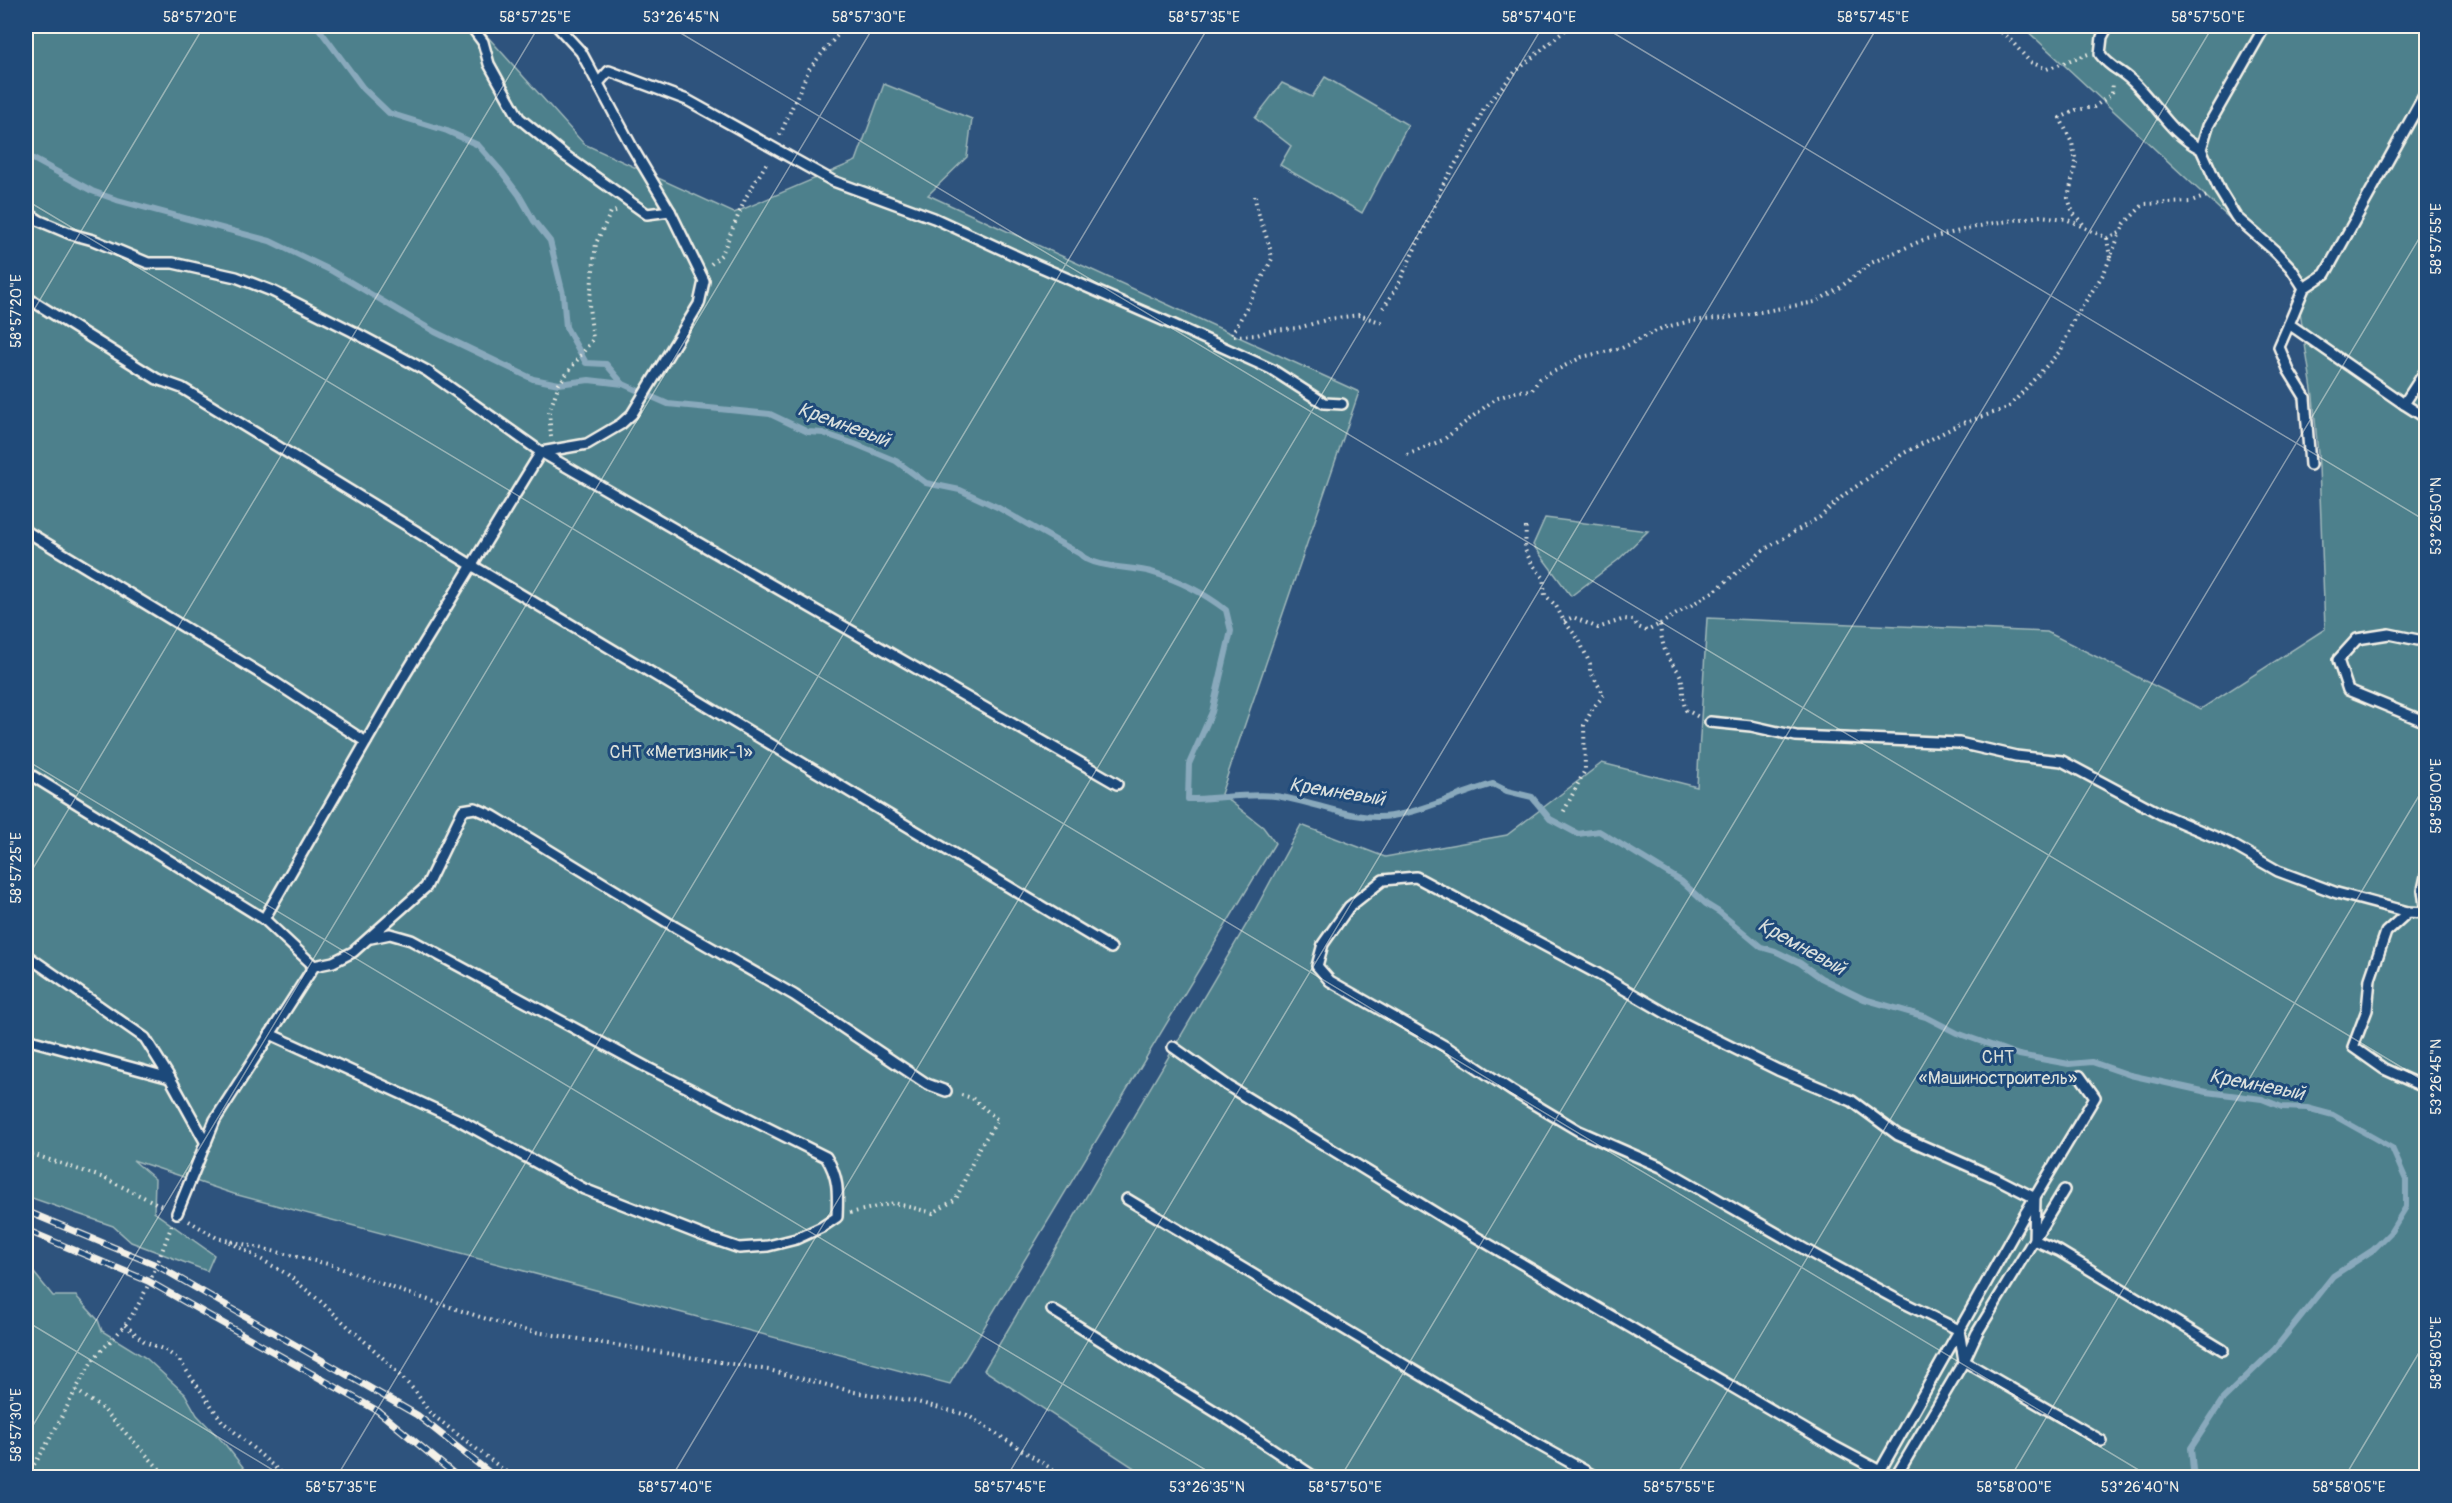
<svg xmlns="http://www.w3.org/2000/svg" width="2452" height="1503" viewBox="0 0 2452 1503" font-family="Pangolin,sans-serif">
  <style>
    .green { fill: #4d808c; stroke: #a0b8ba; stroke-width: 1.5 }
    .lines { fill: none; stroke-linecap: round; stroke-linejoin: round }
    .stream { stroke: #89a9bc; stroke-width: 6 }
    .service-casing { stroke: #f4f1e8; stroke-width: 14 }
    .path { stroke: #f4f1e8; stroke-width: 4; stroke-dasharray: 1.5 4.5; stroke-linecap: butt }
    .service { stroke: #1f4a7a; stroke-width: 9 }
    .rail-casing { stroke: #f4f1e8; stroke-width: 7 }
    .rail { stroke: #1f4a7a; stroke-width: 4.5; stroke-dasharray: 14; stroke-linecap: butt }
    .ticks { fill: none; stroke: #f4f1e8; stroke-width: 1.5; stroke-opacity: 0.45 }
    .labels { text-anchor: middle; stroke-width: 6; stroke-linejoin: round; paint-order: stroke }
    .park-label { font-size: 18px; fill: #dbe0da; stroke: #1f4a7a }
    .water-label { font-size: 20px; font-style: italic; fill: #d9dfdd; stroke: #1f4a7a }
    .neatline { fill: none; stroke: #f4f1e8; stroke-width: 2 }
    .ticks-label { font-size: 15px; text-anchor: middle; fill: #f4f1e8 }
  </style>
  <rect width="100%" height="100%" fill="#2e537d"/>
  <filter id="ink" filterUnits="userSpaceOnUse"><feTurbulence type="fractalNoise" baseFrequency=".0167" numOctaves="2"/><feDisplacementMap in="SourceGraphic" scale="12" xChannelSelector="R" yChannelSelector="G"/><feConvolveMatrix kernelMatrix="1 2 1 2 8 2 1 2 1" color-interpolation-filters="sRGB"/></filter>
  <g filter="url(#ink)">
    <!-- green -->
    <g class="green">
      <polygon points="26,26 478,26 584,144 734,213 856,161 884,84 972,119 967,157 928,195 1359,392 1221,794 1263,827 1275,843 950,1384 234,1194 133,1160 155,1179 154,1212 214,1255 207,1271 131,1242 113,1226 26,1196"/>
      <polygon points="2022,26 2426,26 2426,1477 1148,1477 984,1370 1255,910 1301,825 1385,857 1507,835 1602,763 1697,787 1707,618 2047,632 2201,709 2325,629 2319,466 2313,396 2295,279"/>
      <polygon points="1325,77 1408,125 1362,213 1280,165 1291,146 1255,118 1282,83 1312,97"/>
      <polygon points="1545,518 1648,531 1618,560 1571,596 1533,545"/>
      <polygon points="26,1267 30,1268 53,1296 76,1296 98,1320 102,1331 146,1358 185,1394 197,1415 224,1443 251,1477 26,1477"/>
    </g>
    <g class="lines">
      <!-- stream -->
      <g class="stream">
        <path d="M317,26l46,62 26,25 58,18 31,14 23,26 18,24 15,26 16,20 13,53 3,33 20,36 20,1 17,20 45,20 102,10 38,18 15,1 32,11 41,17 30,22 34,7 37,17 83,47c12,14 54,13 71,18 28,8 53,21 75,38l5,21 -19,81 -23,52 -1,35c26,0 62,-6 87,-3 39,5 77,26 117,20 33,-5 68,-23 101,-32l14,7 25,6 18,22 28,15 21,-3 82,50 25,23 13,8 42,35 14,4 25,12 21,15 43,21 62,18 31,16 62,22 50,9 23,-2 38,13 77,17 55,7 20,8 25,1 26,7 59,33 14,32v27l-16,26 -17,17 -40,26 -59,74 -51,49 -32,49 2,22 4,8"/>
        <polyline points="26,155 92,191 117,200 270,241 330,270 435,332 533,379 559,384 589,380 623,384"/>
      </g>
      <!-- service casing -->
      <g class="service-casing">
        <g id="service">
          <polyline points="471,26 483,42 489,64 519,118 563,154 647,214 670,211"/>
          <path d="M2108,26l-6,11 -2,17c11,15 20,15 32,27 26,24 36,51 69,68"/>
          <polyline points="2265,26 2208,126 2201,149 2220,191 2236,217 2275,251 2291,268 2304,288"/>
          <polyline points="598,83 609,71 687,100 833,181 934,218 1025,260 1174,325 1271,369 1324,403 1342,404"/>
          <polyline points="26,212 40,221 71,234 93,240 148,263 173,263 236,277 272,291 352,331 427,371 541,452 1117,784"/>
          <polyline points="26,297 157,379 182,388 473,566 1111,948"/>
          <polyline points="2289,324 2279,347 2289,371 2305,397 2310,465"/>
          <polyline points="2426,370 2404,404 2426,418"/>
          <polyline points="2404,404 2289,324 2304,288 2325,274 2426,92"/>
          <polyline points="26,531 276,683 366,742"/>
          <polyline points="2418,640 2389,634 2357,639 2338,660 2348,690 2426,722"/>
          <polyline points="1710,722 1751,726 1796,736 1959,743 2016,756 2062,761 2161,814 2229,843 2278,871 2337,893 2408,912 2426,913"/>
          <polyline points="26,772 264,919 314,966 215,1120 177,1213"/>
          <polyline points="2408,912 2386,932 2370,979 2367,1010 2353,1047 2384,1069 2426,1088"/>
          <polyline points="2426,913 2423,890 2426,876"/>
          <polyline points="264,919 403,678 541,452 587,444 621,424 632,414 699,304 704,281 670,211 632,147 581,52 557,26"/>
          <polyline points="26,955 145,1038 170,1078 206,1143"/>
          <polyline points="314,966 333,962 353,952 426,887 463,810 475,808 493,816 675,927 794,995 927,1084 946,1091"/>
          <path d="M270,1034l189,86 125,69 120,47 35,12 29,-2 28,-7 26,-12 15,-10c1,-24 2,-40 -11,-60l-178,-89 -237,-128 -21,-6 -19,4"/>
          <polyline points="26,1039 170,1078"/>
          <polyline points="1173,1047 1228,1086 1447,1220 1835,1447 1893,1478"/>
          <polyline points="1127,1199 1530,1440 1598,1478"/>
          <polyline points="1052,1310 1229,1420 1316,1478"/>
          <polyline points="2102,1441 1964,1361 1959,1330 1894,1298 1820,1258 1661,1167 1579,1131 1512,1091 1448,1048 1330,981 1317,966 1323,944 1349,907 1383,880 1416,877 1598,974 1681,1022 1778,1070 1852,1101 1898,1135 1994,1177 2035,1198 2034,1240 2059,1251 2223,1350"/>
          <polyline points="1876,1478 2026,1212 2095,1097 2080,1076"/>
          <polyline points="1895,1478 1964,1361 1977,1333 2064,1190"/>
        </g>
      </g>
      <!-- path -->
      <g class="path">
        <polyline points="1991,26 2007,36 2030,62 2047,69 2088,54"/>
        <polyline points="780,135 809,69 845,26"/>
        <polyline points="2083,224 2073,213 2068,198 2076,162 2072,143 2060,118 2076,110 2094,107 2112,94 2113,82"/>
        <polyline points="2107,238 2110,258"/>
        <polyline points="711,264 722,254 746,197 768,161"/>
        <polyline points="1383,308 1396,289 1433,210 1441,188 1469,141 1484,108 1515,72 1570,26"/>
        <path d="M1232,335l40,-76c-3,-22 -15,-41 -17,-63"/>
        <polyline points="1234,336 1257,335 1273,330 1298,328 1329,319 1359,315 1383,323"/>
        <polyline points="551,437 549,412 559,384 593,339 589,307 596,243 611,212 619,210"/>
        <polyline points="1407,455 1443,440 1495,399 1518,391 1532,390 1539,379 1582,357 1622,348 1662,328 1691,321 1727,318 1815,302 1838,289 1871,263 1923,240 1988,224 2041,216 2066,219 2107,238 2120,233 2125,223 2144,204 2191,202 2207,196"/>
        <polyline points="1526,527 1525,550 1532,564 1543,577 1545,595 1556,606 1564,621 1579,640 1590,664 1590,671 1604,695 1593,708 1584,725 1585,770 1563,813"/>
        <path d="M1564,621l9,-4 25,11 26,-9 9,1 5,7 9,4 13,-7c1,14 4,30 13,41 2,3 5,5 6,8 6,10 2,26 7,37l13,7"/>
        <polyline points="1660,624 1716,590 1765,549 1820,517 1844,495 1904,453 1960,424 2008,408 2061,350 2074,319 2104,273 2120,233"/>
        <polyline points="26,1152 104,1178 164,1207"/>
        <polyline points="850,1213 894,1203 933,1213 956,1199 979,1148 998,1120 972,1098 958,1094"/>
        <polyline points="189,1221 217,1238 332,1265 401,1291 517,1329 769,1370 854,1392 913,1401 967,1415 1066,1478"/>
        <polyline points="230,1242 287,1274 320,1301 384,1359 415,1391 430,1413 514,1478"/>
        <polyline points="125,1325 145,1342 165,1350 179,1360 222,1421 287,1478"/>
        <polyline points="76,1390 105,1411 168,1478"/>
        <path d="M26,1473c15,-10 51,-89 65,-110 10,-14 24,-25 34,-38 22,-29 34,-67 47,-100"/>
      </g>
      <!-- service -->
      <use href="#service" class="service"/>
      <!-- rail casing -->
      <g class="rail-casing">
        <g id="rail">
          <polyline points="26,1211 156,1265 417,1415 496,1478"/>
          <polyline points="26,1230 148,1281 378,1411 459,1478"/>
        </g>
      </g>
      <!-- rail -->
      <use href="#rail" class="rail"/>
    </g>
  </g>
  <!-- ticks -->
  <path class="ticks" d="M669,26l1757,1056M1602,26l824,495M26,200l2126,1278M26,323l178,-297M26,760l1193,718M26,880l513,-854M26,1321l260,157M26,1437l848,-1411M336,1478l873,-1452M671,1478l872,-1452M1006,1478l872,-1452M1340,1478l873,-1452M1675,1478l751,-1251M2010,1478l416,-694M2344,1478l82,-137"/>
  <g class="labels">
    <!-- park labels -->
    <g class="park-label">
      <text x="681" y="758">СНТ «Метизник-1»</text>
      <text x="1998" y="1063">СНТ<tspan x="1998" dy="21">«Машиностроитель»</tspan></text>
    </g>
    <!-- water labels -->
    <g class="water-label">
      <text transform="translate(844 424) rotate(20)" y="7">Кремневый</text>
      <text transform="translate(1337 791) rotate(9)" y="7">Кремневый</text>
      <text transform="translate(1802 946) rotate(29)" y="7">Кремневый</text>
      <text transform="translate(2257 1084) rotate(11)" y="7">Кремневый</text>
    </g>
  </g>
  <!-- margin -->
  <rect width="2452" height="1503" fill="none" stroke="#1f4a7a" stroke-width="66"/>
  <rect x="33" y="33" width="2386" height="1437" class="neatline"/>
  <g class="ticks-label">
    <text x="200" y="22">58°57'20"E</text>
    <text x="535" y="22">58°57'25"E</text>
    <text x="681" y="22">53°26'45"N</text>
    <text x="869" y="22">58°57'30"E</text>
    <text x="1204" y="22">58°57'35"E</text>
    <text x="1539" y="22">58°57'40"E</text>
    <text x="1873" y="22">58°57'45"E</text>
    <text x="2208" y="22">58°57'50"E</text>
    <text transform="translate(2436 239) rotate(-90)" y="5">58°57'55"E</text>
    <text transform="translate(16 311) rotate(-90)" y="5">58°57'20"E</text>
    <text transform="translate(2436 516) rotate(-90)" y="5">53°26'50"N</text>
    <text transform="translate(2436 796) rotate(-90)" y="5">58°58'00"E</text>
    <text transform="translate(16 868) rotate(-90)" y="5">58°57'25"E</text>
    <text transform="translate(2436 1077) rotate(-90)" y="5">53°26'45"N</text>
    <text transform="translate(2436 1353) rotate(-90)" y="5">58°58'05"E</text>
    <text transform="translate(16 1425) rotate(-90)" y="5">58°57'30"E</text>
    <text x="341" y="1492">58°57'35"E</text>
    <text x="675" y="1492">58°57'40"E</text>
    <text x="1010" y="1492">58°57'45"E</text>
    <text x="1207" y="1492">53°26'35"N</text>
    <text x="1345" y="1492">58°57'50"E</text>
    <text x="1679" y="1492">58°57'55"E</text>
    <text x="2014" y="1492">58°58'00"E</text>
    <text x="2140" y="1492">53°26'40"N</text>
    <text x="2349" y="1492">58°58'05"E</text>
  </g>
</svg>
